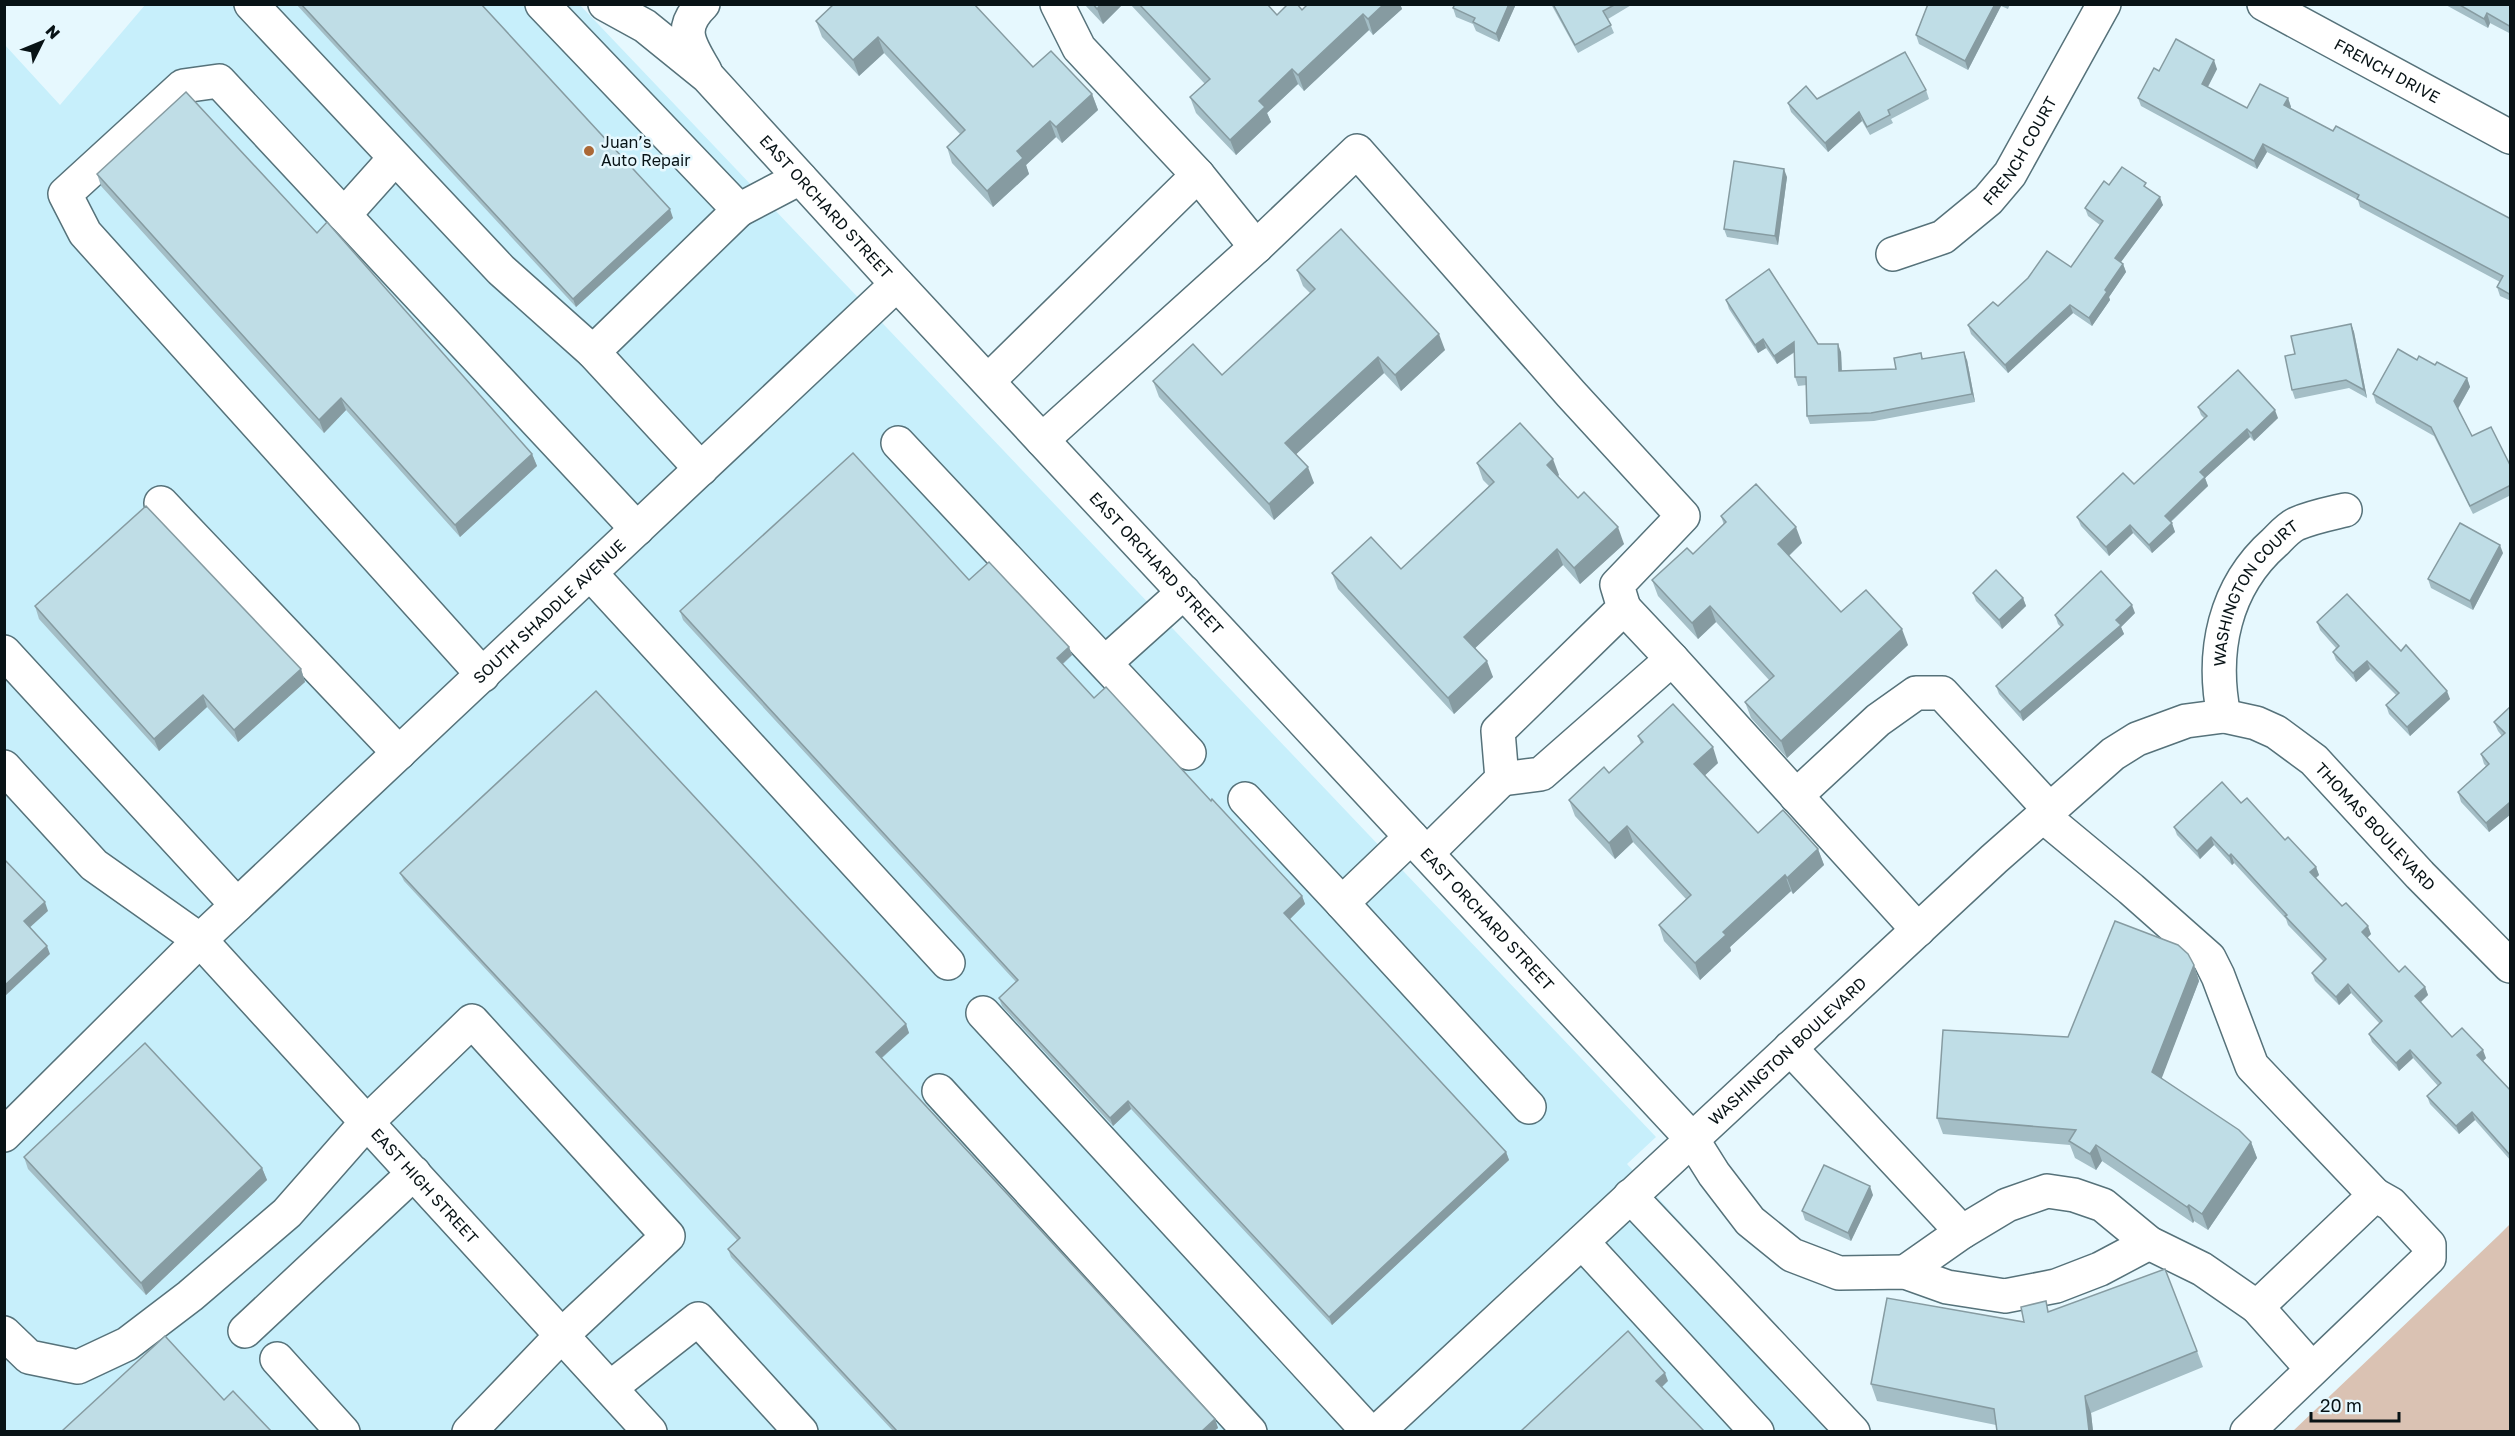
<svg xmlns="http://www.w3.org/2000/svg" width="2515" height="1436" viewBox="0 0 2515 1436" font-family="'Golos Text',sans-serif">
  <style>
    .built { fill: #c7effb }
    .green { fill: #dac2b3 }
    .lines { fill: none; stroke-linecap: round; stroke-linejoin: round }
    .minor-casing { stroke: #56727a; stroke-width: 36 }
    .minor { stroke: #fff; stroke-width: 33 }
    .wall { fill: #a4bec6 }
    .shaded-wall { fill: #869ba1 }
    .building { fill: #bfdde6; stroke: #869ba1; stroke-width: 1.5 }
    .poi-dot { fill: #ab6836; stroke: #e6f8fe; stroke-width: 2 }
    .labels { text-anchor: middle; stroke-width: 5; stroke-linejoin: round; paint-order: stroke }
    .street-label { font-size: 16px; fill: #081316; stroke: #e6f8fe }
    .poi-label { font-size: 16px; fill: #081316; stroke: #e6f8fe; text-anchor: start }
  </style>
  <rect width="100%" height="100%" fill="#e6f8fe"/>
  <!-- built -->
  <polygon class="built" points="145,5 580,5 1656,1137 1627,1164 1872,1431 5,1431 4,44 60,105"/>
  <!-- green -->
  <polygon class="green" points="2510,1224 2510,1431 2293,1431 2498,1236"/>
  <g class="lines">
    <!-- minor casing -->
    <g class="minor-casing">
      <g id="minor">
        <polyline points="251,4 501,270 593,352 739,210"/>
        <polyline points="542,4 739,210 800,178"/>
        <path id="s1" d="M605,4l40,22 63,51 189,207 795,855 22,35 36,47 42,34 47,18 66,-1 42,15 58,9 51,-10 44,-17 49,-26"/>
        <path d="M703,4c-26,25 -13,41 2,67"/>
        <polyline points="1057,4 1079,48 1198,175 1256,247"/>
        <path id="s2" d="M2264,4l246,133"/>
        <polyline points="344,215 395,158"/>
        <path id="s3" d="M1893,254l50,-17 45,-37 22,-26 94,-170"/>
        <polyline points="593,352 701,469"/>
        <polyline points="988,381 1198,175"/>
        <polyline points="1042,440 1256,247 1357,151 1571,394 1683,516 1617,585 1624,608 1498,731 1502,779 1427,853"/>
        <polyline points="898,443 1189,753"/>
        <polyline points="161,503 399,753"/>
        <polyline points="590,573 948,963"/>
        <polyline points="1624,608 1672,659"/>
        <polyline points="4,652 237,905"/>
        <polyline points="1105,663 1184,592"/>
        <polyline points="483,675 85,233 65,194 183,86 219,81 637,529"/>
        <path id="s4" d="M2224,716c-13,-64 0,-129 51,-174 6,-6 13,-14 21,-18 16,-7 32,-10 49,-14"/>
        <path id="s5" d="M4,767l90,98 106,75 450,492"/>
        <polyline points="1502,779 1541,774 1672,659 1918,930"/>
        <polyline points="1796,796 1878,720 1916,693 1942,693 2050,810"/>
        <polyline points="1245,799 1342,903 1411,837"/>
        <polyline points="2043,816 2131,889 2209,958 2218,976 2252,1066 2375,1195"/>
        <polyline points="1342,903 1529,1107"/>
        <polyline points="983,1013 1369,1432"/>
        <polyline points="1790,1048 1962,1232"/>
        <polyline points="939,1091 1250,1432"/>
        <path id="s6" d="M4,1135l196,-195 697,-656"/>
        <polyline points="1630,1196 1853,1432"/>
        <polyline points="1582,1242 1757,1432"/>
        <polyline points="1905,1272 1962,1232 2007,1205 2047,1191 2074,1195 2103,1205 2149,1243 2202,1269 2257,1307 2375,1195 2391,1204 2429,1245 2429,1258 2247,1432"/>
        <polyline points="2257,1307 2312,1369"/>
        <polyline points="245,1331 414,1173"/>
        <polyline points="4,1333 29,1357 78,1367 127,1344 190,1296 287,1213 367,1122 472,1021 668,1236 562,1335 469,1432"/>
        <polyline points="277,1359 343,1432"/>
        <polyline points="610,1388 698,1319 801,1432"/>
        <path id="s7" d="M1377,1432l617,-573 119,-105 24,-15 49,-18 38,-5 32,7 20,9 38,28 106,115 90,91"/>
      </g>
    </g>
    <!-- minor -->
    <use href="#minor" class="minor"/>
  </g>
  <!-- wall -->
  <g class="wall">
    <polygon points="296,4 481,4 673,218 576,307"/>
    <polygon points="1084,4 1123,4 1103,24"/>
    <polygon points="1130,4 1267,4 1277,15 1302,10 1308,4 1400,4 1402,9 1373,35 1369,30 1304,91 1298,84 1267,113 1271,122 1236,155 1196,113 1190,97 1205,84"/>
    <polygon points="1516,4 1499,42 1476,31 1473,24 1456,17 1453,8"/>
    <polygon points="1551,4 1633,4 1608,19 1614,33 1578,53"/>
    <polygon points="1928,4 2010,4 2008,9 2001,6 1968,70 1919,44 1916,35"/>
    <polygon points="2444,4 2511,4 2511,34 2490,23 2488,28"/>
    <polygon points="816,21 1033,67 1092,94 1098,110 1062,143 1056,137 1026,165 1029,174 993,207 952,163 947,147 960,134 884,53 859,76 822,37"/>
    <polygon points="2217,69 2208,87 2247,108 2288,98 2291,107 2290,108 2333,131 2511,219 2511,301 2500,296 2497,287 2500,282 2360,207 2358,200 2267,152 2257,169 2141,106 2138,98 2159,71"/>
    <polygon points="1926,90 1929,99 1891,119 1893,123 1870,135 1862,121 1828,152 1791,112 1788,103 1817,99"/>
    <polygon points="97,174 317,233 532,454 537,466 460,537 346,410 324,433 101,186"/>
    <polygon points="1787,177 1778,245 1727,237 1724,229"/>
    <polygon points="2109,185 2147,188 2163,205 2121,262 2123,264 2126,272 2109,297 2110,300 2092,326 2073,313 2008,373 1971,334 1968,325 1998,306 2071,267 2100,225 2088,216 2085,208"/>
    <polygon points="1297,270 1445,350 1401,391 1384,373 1296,454 1314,483 1274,520 1159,397 1153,381 1222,375 1310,293 1303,286"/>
    <polygon points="1726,300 1818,344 1841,352 1842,371 1896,369 1921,353 1923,359 1967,360 1975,402 1874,421 1810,424 1807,416 1807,385 1798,386 1795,377 1795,352 1777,364 1766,348 1758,353 1729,309"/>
    <polygon points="2351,324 2354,332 2367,398 2349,388 2295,399 2292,390 2295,354"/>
    <polygon points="2417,360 2435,365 2467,378 2470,387 2458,409 2472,436 2511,467 2511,495 2473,514 2434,436 2376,403 2373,394"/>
    <polygon points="2198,407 2278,418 2254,441 2250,437 2205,478 2208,486 2171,522 2175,532 2152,553 2133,533 2109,556 2081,526 2077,517 2134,484 2204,418 2201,415"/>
    <polygon points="1477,463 1559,475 1558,476 1578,498 1624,544 1580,584 1563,565 1475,648 1493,677 1454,714 1338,589 1332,573 1401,569 1489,486 1483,480"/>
    <polygon points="1721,516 1802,543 1789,556 1841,612 1908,645 1787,758 1751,718 1745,702 1769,680 1716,622 1698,639 1658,596 1652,580 1693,554 1724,525"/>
    <polygon points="2503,553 2473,610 2431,588 2428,579"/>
    <polygon points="969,580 1069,647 1072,655 1063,664 1094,698 1211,801 1302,896 1305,904 1290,919 1506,1152 1509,1160 1332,1325 1131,1109 1113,1126 1002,1006 999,998 1016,982 683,620 680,611"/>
    <polygon points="1973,593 2023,598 2026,606 2002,629 1976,601"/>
    <polygon points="35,606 301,669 305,682 238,742 207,707 159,751 39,619"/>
    <polygon points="2135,613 2121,627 2124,634 2023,721 1999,694 1996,686 2061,627 2058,624 2055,615"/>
    <polygon points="2317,622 2401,651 2450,699 2410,736 2389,714 2386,705 2396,695 2370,669 2356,682 2336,660 2333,652 2336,648 2320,630"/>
    <polygon points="2511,706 2511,814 2489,832 2461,802 2458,792 2486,766 2484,764 2481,754 2502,736 2498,731 2494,722"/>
    <polygon points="1638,736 1718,763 1705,775 1758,833 1818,849 1824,865 1793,894 1791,891 1730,947 1731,951 1700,980 1664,941 1659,925 1686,899 1633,842 1615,859 1575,816 1569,800 1609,773 1641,744"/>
    <polygon points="2241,803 2285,840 2316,867 2319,875 2316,878 2342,906 2371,934 2367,938 2399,972 2425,987 2428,995 2420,1002 2452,1037 2486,1058 2483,1061 2511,1091 2511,1161 2475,1120 2459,1134 2430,1104 2427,1096 2438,1086 2413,1058 2399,1071 2372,1042 2369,1034 2380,1024 2351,993 2339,1005 2315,981 2312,973 2324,962 2288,925 2286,919 2234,863 2232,865 2214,845 2200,859 2177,835 2174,827"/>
    <polygon points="400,873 906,1024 909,1033 882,1058 1215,1419 1218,1428 1214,1431 893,1431 731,1257 728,1249 737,1240 404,881"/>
    <polygon points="2194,965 2199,981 2161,1078 2251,1142 2257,1158 2208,1230 2194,1221 2193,1223 2102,1161 2096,1170 2075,1158 2070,1145 1943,1134 1937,1118 2068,1037"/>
    <polygon points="24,1157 262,1168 267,1180 146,1295 28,1169"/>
    <polygon points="1873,1195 1851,1241 1805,1220 1802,1211"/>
    <polygon points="2050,1311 2197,1351 2203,1367 2091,1413 2093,1431 1997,1431 1996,1425 1877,1401 1871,1384"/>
  </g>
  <!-- shaded-wall -->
  <g class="shaded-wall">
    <polygon points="1101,4 1123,4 1103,24 1097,9"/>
    <polygon points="1384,4 1400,4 1402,9 1373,35 1368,19"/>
    <polygon points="1509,4 1516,4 1499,42 1496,34"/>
    <polygon points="1995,4 2001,4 2001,6 1968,70 1965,61"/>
    <polygon points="2487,13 2490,23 2488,28 2484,19"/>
    <polygon points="1363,14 1369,30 1304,91 1298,75"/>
    <polygon points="878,37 884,53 859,76 853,60"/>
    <polygon points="2214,60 2217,69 2205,92 2202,84"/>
    <polygon points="1292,69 1298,84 1267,113 1271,122 1236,155 1230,140 1259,101"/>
    <polygon points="1092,94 1098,110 1062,143 1056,127"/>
    <polygon points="2288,98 2291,107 2287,113 2284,105"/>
    <polygon points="1859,112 1862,121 1828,152 1825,143"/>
    <polygon points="1050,121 1056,137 1026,165 1029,174 993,207 987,191 1017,151"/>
    <polygon points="2263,144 2267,152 2257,169 2254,161"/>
    <polygon points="1784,169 1787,177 1778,245 1775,236"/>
    <polygon points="2160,197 2163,205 2118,266 2115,258"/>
    <polygon points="670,209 673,218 576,307 573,299"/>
    <polygon points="2123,264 2126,272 2109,297 2110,300 2092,326 2089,318 2105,290"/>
    <polygon points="2070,305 2073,313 2008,373 2005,365"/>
    <polygon points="2351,324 2354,332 2367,398 2364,390"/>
    <polygon points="1439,334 1445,350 1401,391 1395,375"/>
    <polygon points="1763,339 1766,348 1758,353 1755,345"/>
    <polygon points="1794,342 1797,350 1777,364 1774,356"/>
    <polygon points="1838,344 1841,352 1842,379 1839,371"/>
    <polygon points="1964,352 1967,360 1975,402 1972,394"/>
    <polygon points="1378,357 1384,373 1291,459 1285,443"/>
    <polygon points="2467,378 2470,387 2457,410 2454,401"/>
    <polygon points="341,398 346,410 324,433 319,420"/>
    <polygon points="2275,410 2278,418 2254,441 2251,433"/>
    <polygon points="2247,429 2250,437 2205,478 2208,486 2168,524 2165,516 2200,472"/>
    <polygon points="532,454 537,466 460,537 455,525"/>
    <polygon points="1553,459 1559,475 1553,481 1547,465"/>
    <polygon points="1308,467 1314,483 1274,520 1269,504"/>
    <polygon points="2172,523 2175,532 2152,553 2149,545"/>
    <polygon points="2130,525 2133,533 2109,556 2106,547"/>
    <polygon points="1618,527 1624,544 1580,584 1574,568"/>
    <polygon points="1796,527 1802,543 1784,560 1778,544"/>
    <polygon points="2500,545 2503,553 2473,610 2470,601"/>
    <polygon points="1557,549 1563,565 1470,653 1464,637"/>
    <polygon points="2023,598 2026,606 2002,629 1999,620"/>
    <polygon points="2132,605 2135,613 2121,627 2124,634 2023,721 2020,712"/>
    <polygon points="1710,606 1716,622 1698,639 1692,623"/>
    <polygon points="1902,629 1908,645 1787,758 1781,741"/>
    <polygon points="1069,647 1072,655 1060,666 1057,658"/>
    <polygon points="1487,661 1493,677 1454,714 1448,698"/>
    <polygon points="2367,661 2370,669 2356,682 2353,673"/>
    <polygon points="301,669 305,682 238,742 234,730"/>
    <polygon points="2447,691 2450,699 2410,736 2407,727"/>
    <polygon points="203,695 207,707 159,751 154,739"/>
    <polygon points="1713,747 1718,763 1700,780 1694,764"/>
    <polygon points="2509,803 2511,808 2511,814 2489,832 2486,823"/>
    <polygon points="1627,826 1633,842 1615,859 1609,843"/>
    <polygon points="2211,837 2214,845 2200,859 2197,851"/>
    <polygon points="1818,849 1824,865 1793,894 1787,878"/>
    <polygon points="2231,854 2234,863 2232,865 2229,856"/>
    <polygon points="2316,867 2319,875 2313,880 2310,872"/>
    <polygon points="1785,875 1791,891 1730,947 1731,951 1700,980 1695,963 1723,932"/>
    <polygon points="1302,896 1305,904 1287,922 1284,913"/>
    <polygon points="45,902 48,911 27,930 24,921"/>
    <polygon points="2368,926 2371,934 2365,940 2362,932"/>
    <polygon points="47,946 50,954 4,997 4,986"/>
    <polygon points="2194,965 2199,981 2158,1088 2152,1072"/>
    <polygon points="2348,984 2351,993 2339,1005 2336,997"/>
    <polygon points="2425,987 2428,995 2418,1005 2415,996"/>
    <polygon points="906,1024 909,1033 879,1060 876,1052"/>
    <polygon points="2410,1050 2413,1058 2399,1071 2396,1063"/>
    <polygon points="2483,1050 2486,1058 2480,1064 2477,1055"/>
    <polygon points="1128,1101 1131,1109 1113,1126 1110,1118"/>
    <polygon points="2472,1112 2475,1120 2459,1134 2456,1126"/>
    <polygon points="2251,1142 2257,1158 2208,1230 2202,1214"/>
    <polygon points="2096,1145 2102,1161 2096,1170 2090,1154"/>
    <polygon points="1506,1152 1509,1160 1332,1325 1329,1317"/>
    <polygon points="262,1168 267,1180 146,1295 141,1283"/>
    <polygon points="1870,1186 1873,1195 1851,1241 1848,1233"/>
    <polygon points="2189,1205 2194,1221 2193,1223 2187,1207"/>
    <polygon points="1665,1373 1668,1381 1660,1389 1656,1381"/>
    <polygon points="2085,1396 2091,1413 2093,1431 2089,1431"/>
    <polygon points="1215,1419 1218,1428 1214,1431 1202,1431"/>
  </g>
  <!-- building -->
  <g class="building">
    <polygon points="301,4 481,4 670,209 573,299"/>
    <polygon points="834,4 974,4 1033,67 1051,51 1092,94 1056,127 1050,121 1017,151 1023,158 987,191 947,147 965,130 878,37 853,60 816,21"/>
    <polygon points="1093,4 1101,4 1097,9"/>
    <polygon points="1139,4 1267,4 1277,15 1288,4 1297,4 1302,10 1308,4 1384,4 1368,19 1363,14 1298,75 1292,69 1259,101 1265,107 1230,140 1190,97 1210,79"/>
    <polygon points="1455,4 1509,4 1496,34 1473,22 1475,18 1453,8"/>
    <polygon points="1553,4 1616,4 1603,11 1611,25 1575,45"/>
    <polygon points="1928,4 1995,4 1965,61 1916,35"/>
    <polygon points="2458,4 2511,4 2511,27 2487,13 2484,19"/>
    <polygon points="2176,39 2214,60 2202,84 2247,108 2260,84 2288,98 2284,105 2333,131 2336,126 2511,219 2511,295 2497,287 2503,276 2357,199 2359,195 2263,144 2254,161 2138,98 2154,68 2159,71"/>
    <polygon points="1905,52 1926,90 1888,110 1890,115 1867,127 1859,112 1825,143 1788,103 1806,86 1817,99"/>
    <polygon points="186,92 317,233 327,222 532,454 455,525 341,398 319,420 97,174"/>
    <polygon points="1734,161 1784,169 1775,236 1724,229"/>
    <polygon points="2122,167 2146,183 2144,186 2160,197 2115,258 2123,264 2105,290 2107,292 2089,318 2070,305 2005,365 1968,325 1993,302 1998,306 2028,278 2047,251 2071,267 2103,221 2085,208 2104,181 2109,185"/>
    <polygon points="1341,229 1439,334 1395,375 1378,357 1285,443 1308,467 1269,504 1153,381 1193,344 1222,375 1315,289 1297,270"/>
    <polygon points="1769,269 1818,344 1838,344 1839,371 1896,369 1894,358 1921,353 1922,359 1964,352 1972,394 1871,413 1807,416 1806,377 1795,377 1794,342 1774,356 1763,339 1755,345 1726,300"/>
    <polygon points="2351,324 2364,390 2346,380 2292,390 2285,356 2295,354 2291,336"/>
    <polygon points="2398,349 2417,360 2419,356 2435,365 2437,362 2467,378 2454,401 2472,436 2491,427 2511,467 2511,485 2470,506 2431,427 2373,394"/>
    <polygon points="2238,370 2275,410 2251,433 2247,429 2200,472 2205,477 2165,516 2172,523 2149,545 2130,525 2106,547 2077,517 2123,473 2134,484 2207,416 2198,407"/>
    <polygon points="1520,423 1553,459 1547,465 1578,498 1584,492 1618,527 1574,568 1557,549 1464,637 1487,661 1448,698 1332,573 1371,537 1401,569 1494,482 1477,463"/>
    <polygon points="853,453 969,580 989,562 1069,647 1057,658 1094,698 1106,687 1211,801 1212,799 1302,896 1284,913 1506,1152 1329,1317 1128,1101 1110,1118 999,998 1018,980 680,611"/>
    <polygon points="1756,484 1796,527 1778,544 1841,612 1866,590 1902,629 1781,741 1745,702 1774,676 1710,606 1692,623 1652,580 1687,548 1693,554 1726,522 1721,516"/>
    <polygon points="146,506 301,669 234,730 203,695 154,739 35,606"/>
    <polygon points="2460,523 2500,545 2470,601 2428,579"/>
    <polygon points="1996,570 2023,598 1999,620 1973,593"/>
    <polygon points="2101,571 2132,605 2116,620 2121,625 2020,712 1996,686 2063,625 2055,615"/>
    <polygon points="2347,594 2401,651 2406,645 2447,691 2407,727 2386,705 2399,693 2367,661 2353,673 2333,652 2339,646 2317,622"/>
    <polygon points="596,691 906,1024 876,1052 1215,1419 1202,1431 897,1431 728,1249 740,1238 400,873"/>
    <polygon points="1673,704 1713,747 1694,764 1758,833 1783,810 1818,849 1787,878 1785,875 1723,932 1726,935 1695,963 1659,925 1691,895 1627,826 1609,843 1569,800 1604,767 1609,773 1643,742 1638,736"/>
    <polygon points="2511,706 2511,805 2509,803 2486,823 2458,792 2489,764 2481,754 2505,733 2494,722"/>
    <polygon points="2222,782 2241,803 2247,798 2285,840 2288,837 2316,867 2310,872 2342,906 2346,903 2368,926 2362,932 2399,972 2405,966 2425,987 2415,996 2452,1037 2462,1028 2483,1050 2477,1055 2511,1091 2511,1156 2472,1112 2456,1126 2427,1096 2441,1083 2410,1050 2396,1063 2369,1034 2382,1021 2348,984 2336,997 2312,973 2326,959 2285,916 2287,915 2231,854 2229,856 2211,837 2197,851 2174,827"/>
    <polygon points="4,859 45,902 24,921 47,946 4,986"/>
    <polygon points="2115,921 2178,945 2188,954 2194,965 2152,1072 2239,1130 2251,1142 2202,1214 2189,1205 2187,1207 2096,1145 2090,1154 2069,1141 2076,1130 1937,1118 1943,1030 2068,1037"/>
    <polygon points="145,1043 262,1168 141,1283 24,1157"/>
    <polygon points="1824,1165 1870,1186 1848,1233 1802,1211"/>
    <polygon points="2165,1269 2197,1351 2085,1396 2089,1431 1997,1431 1994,1409 1871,1384 1887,1298 2024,1322 2021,1307 2046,1301 2048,1312"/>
    <polygon points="1628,1331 1665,1373 1656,1381 1704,1431 1521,1431"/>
    <polygon points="165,1336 224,1400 233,1391 271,1431 62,1431"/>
  </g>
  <!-- markers -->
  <circle class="poi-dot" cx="589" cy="151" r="6"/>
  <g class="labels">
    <!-- street labels -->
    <g class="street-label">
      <text dy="6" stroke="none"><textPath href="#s2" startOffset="140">FRENCH DRIVE</textPath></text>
      <text dy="6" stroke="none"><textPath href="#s3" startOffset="170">FRENCH COURT</textPath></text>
      <text dy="6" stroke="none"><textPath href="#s1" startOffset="302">EAST ORCHARD STREET</textPath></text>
      <text dy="6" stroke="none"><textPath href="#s1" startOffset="788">EAST ORCHARD STREET</textPath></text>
      <text dy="6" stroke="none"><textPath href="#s4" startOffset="134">WASHINGTON COURT</textPath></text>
      <text dy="6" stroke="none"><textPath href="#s6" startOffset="756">SOUTH SHADDLE AVENUE</textPath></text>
      <text dy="6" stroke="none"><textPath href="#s7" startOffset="1312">THOMAS BOULEVARD</textPath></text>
      <text dy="6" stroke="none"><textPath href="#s1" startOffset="1274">EAST ORCHARD STREET</textPath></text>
      <text dy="6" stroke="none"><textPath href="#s7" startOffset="560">WASHINGTON BOULEVARD</textPath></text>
      <text dy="6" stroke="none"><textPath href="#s5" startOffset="596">EAST HIGH STREET</textPath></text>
    </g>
    <!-- poi labels -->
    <g class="poi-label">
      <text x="601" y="148">Juan’s<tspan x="601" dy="18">Auto Repair</tspan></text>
    </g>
  </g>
  <!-- border -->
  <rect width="2515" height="1436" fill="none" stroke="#081316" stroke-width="12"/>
  <!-- north arrow -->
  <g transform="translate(42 42) rotate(47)" stroke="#e6f8fe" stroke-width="4.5" paint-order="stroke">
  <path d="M0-4.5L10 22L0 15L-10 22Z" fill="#081316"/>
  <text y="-9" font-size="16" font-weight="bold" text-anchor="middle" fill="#081316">N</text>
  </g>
  <!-- scale -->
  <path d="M2311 1412v9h88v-9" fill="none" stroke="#081316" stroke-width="3"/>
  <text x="2320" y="1412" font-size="18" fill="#081316" stroke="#e6f8fe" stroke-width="4.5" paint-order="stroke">20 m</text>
</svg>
